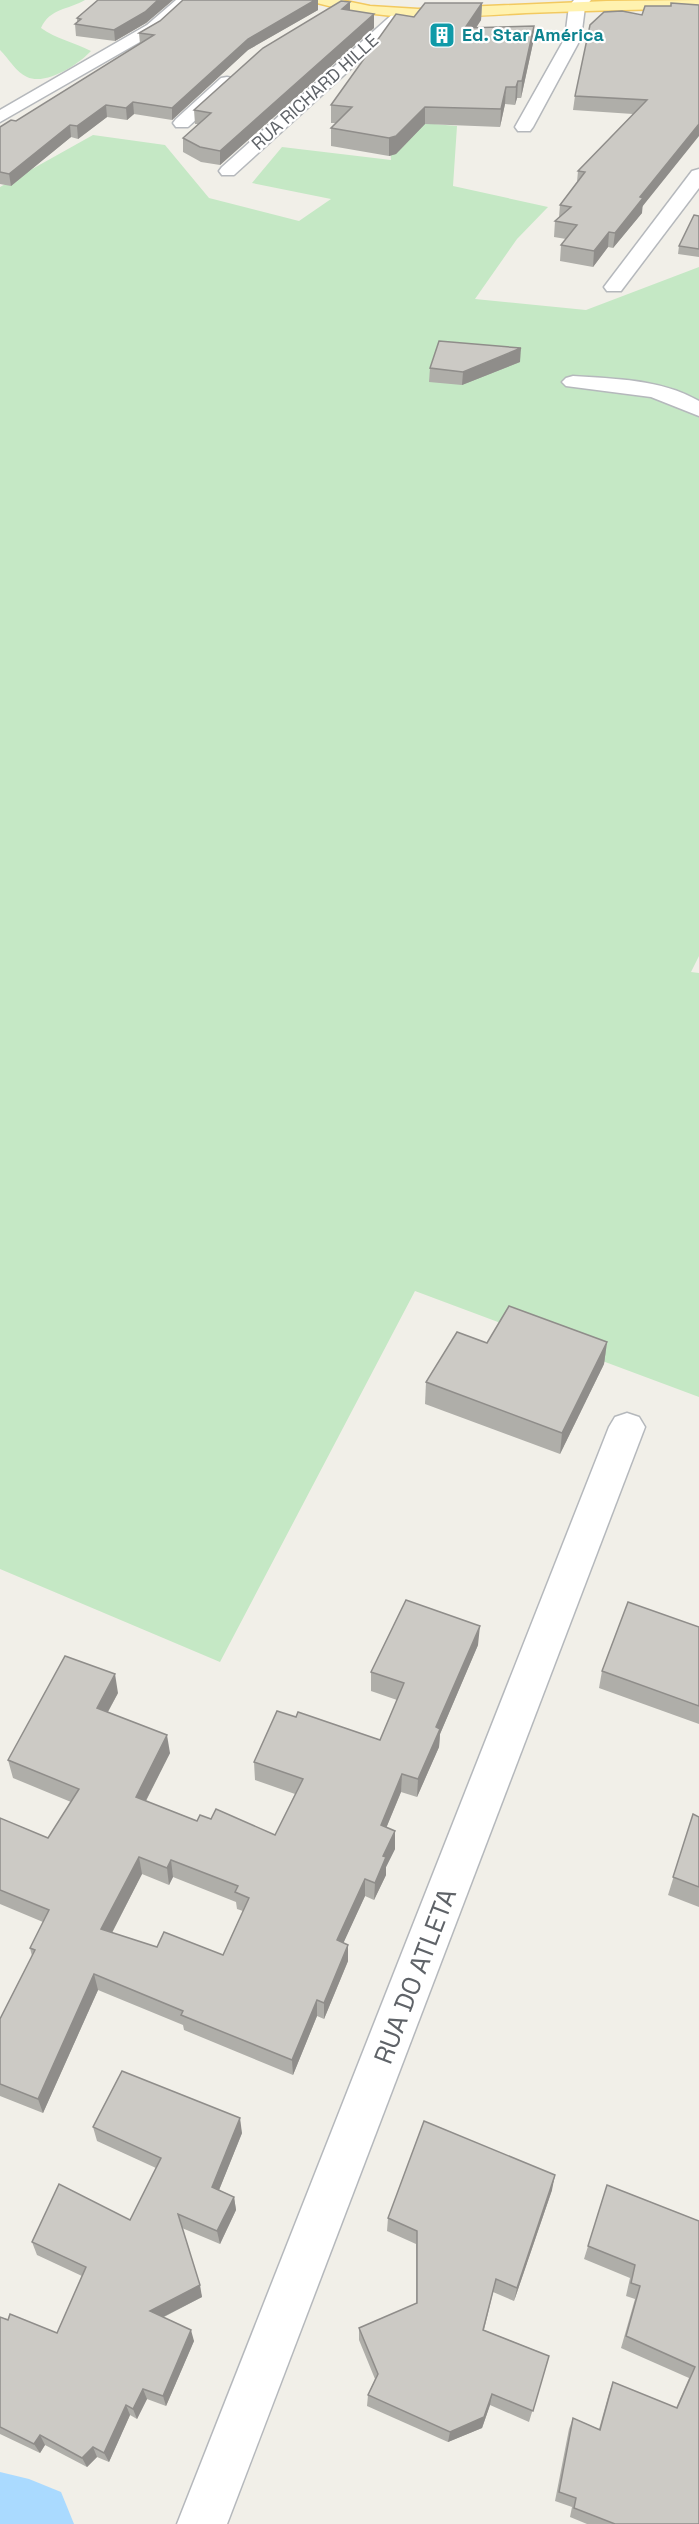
<svg xmlns="http://www.w3.org/2000/svg" width="699" height="2524" viewBox="0 0 699 2524" font-family="'Space Grotesk',sans-serif">
  <style>
    .green { fill: #c5e8c5 }
    .lines { fill: none; stroke-linecap: round; stroke-linejoin: round }
    .river { fill: #aadaff; fill-rule: evenodd }
    .minor-casing { stroke: #b5b8bc; stroke-width: 3 }
    .major-casing { stroke: #f2c960; stroke-width: 3 }
    .minor { fill: #fff; fill-rule: evenodd }
    .major { fill: #fff2af; fill-rule: evenodd }
    .wall { fill: #afaea9; fill-rule: evenodd }
    .shaded-wall { fill: #8f8d8a }
    .building { fill: #cccac5; stroke: #8f8d8a; stroke-width: 1.5; fill-rule: evenodd }
    .labels { text-anchor: middle; stroke-width: 4.5; stroke-linejoin: round; paint-order: stroke }
    .far-culture-label { font-size: 18px; font-weight: bold; fill: #0d838f; stroke: #fff; text-anchor: start }
    .far-street-label { font-size: 18px; fill: #5f6368; stroke: #fff }
    .near-street-label { font-size: 26px; fill: #5f6368; stroke: #fff }
  </style>
  <rect width="100%" height="100%" fill="#f1efe8"/>
  <!-- green -->
  <g class="green">
    <path d="M0,0h85c-17,10 -35,8 -44,28 15,11 33,14 50,23 -12,13 -45,35 -64,26 -11,-5 -18,-18 -27,-27z"/>
    <polygon points="388,120 457,126 453,186 548,207 517,239 475,299 586,310 699,267 699,956 691,972 699,973 699,1397 415,1291 220,1662 0,1569 0,187 93,135 165,145 209,198 299,221 331,199 252,183 282,147 391,160"/>
  </g>
  <g class="lines">
    <!-- river -->
    <polygon class="river" points="0,2472 29,2479 61,2492 74,2524 0,2524"/>
    <!-- minor casing -->
    <g class="minor-casing">
      <g id="minor">
        <polygon points="176,0 194,0 159,31 0,122 0,110 147,25"/>
        <polygon points="574,0 591,0 585,7 581,38 533,127 530,131 518,131 515,127 565,38 569,6"/>
        <polygon points="402,9 408,11 410,14 408,17 234,175 222,175 219,171 222,167 396,11"/>
        <polygon points="227,77 233,78 236,82 233,86 188,127 176,127 173,123 176,119 221,78"/>
        <polygon points="699,169 699,188 621,291 607,291 604,287 607,283 692,171"/>
        <path d="M573,376c42,3 88,3 126,25v15l-48,-19 -85,-11 -4,-4 4,-4z"/>
        <polygon points="627,1413 639,1417 645,1427 227,2524 177,2524 609,1427 615,1417"/>
      </g>
    </g>
    <!-- major casing -->
    <g class="major-casing">
      <path id="major" d="M315,0h26l29,6 48,3 189,-8 92,-1v9c-58,0 -116,2 -173,4 -73,4 -137,10 -209,-10z"/>
    </g>
    <!-- minor -->
    <use href="#minor" class="minor"/>
    <!-- major -->
    <use href="#major" class="major"/>
  </g>
  <!-- wall -->
  <g class="wall">
    <polygon points="97,0 173,0 146,23 115,41 76,36 75,24 77,22 77,18 97,1"/>
    <polygon points="183,0 318,0 318,10 248,50 172,120 134,114 127,120 107,117 78,139 71,137 11,186 0,184 0,127 16,121 140,44 139,33 160,21"/>
    <polygon points="482,3 481,20 476,28 533,43 521,98 517,98 515,105 505,104 500,127 425,124 396,154 389,156 331,146 331,128 336,123 331,123 331,105 414,17"/>
    <polygon points="671,6 642,213 613,248 608,247 593,267 560,261 561,245 566,239 554,237 555,221 559,217 560,205 577,182 578,171 633,114 573,110 575,96 642,15"/>
    <polygon points="350,10 374,28 220,165 201,162 183,152 183,138 198,124 195,124 194,110"/>
    <polygon points="699,216 699,257 678,254 679,246"/>
    <polygon points="520,362 462,385 429,382 430,368"/>
    <polygon points="607,1342 604,1364 560,1454 425,1404 426,1382 487,1343"/>
    <polygon points="699,1627 699,1724 599,1688 602,1671"/>
    <path d="M478,1645l-38,89 -1,13 -22,50 -16,-5 -15,36 9,21 -9,18v8l-12,25 -9,-4 -22,47 5,18 -24,58 -7,-3 -24,59 -109,-45 -1,-5 -85,-35 -55,123 -43,-17v-77l32,-63 -2,-8 13,-26 -43,-18v-86l48,20 23,-36 -58,-24 -5,-18 110,-67 -10,19 62,41 -24,48 51,20 14,-2 64,16 20,-41 -40,-14 -1,-18 42,-45 84,23 17,-40 -26,-9v-19zM142,1874l27,11 4,-8 63,25 1,7 6,2 -20,44 -66,-8 -45,-14z"/>
    <polygon points="693,1814 699,1817 699,1907 668,1895"/>
    <polygon points="93,2127 242,2133 219,2190 234,2197 236,2210 220,2244 182,2228 202,2297 164,2317 194,2341 166,2406 147,2399 137,2419 130,2415 109,2462 97,2457 87,2467 45,2445 40,2453 0,2434 0,2317 57,2333 82,2276 37,2255 32,2242 130,2220 156,2168 97,2141"/>
    <polygon points="607,2185 699,2221 699,2524 587,2524 570,2517 572,2507 555,2501 569,2429 573,2418 599,2429 609,2393 613,2382 676,2408 689,2378 621,2348 635,2299 626,2296 630,2278 584,2259"/>
    <polygon points="552,2190 514,2301 493,2292 484,2330 549,2356 529,2422 490,2405 482,2428 448,2442 367,2406 368,2395 375,2379 359,2340 359,2328 416,2304 416,2244 387,2231 388,2218"/>
  </g>
  <!-- shaded-wall -->
  <g class="shaded-wall">
    <polygon points="158,0 173,0 146,23 115,41 114,30"/>
    <polygon points="315,0 318,0 318,10 248,50 172,120 172,108 248,39"/>
    <polygon points="350,2 350,15 342,9"/>
    <polygon points="482,3 481,20 464,46 465,28"/>
    <polygon points="374,14 374,28 220,165 220,151"/>
    <polygon points="534,26 533,43 521,98 522,81"/>
    <polygon points="518,81 517,98 515,105 516,87"/>
    <polygon points="506,87 505,104 500,127 501,109"/>
    <polygon points="133,102 134,114 127,120 126,108"/>
    <polygon points="106,105 107,117 78,139 77,126"/>
    <polygon points="425,107 425,124 396,154 389,156 389,138"/>
    <polygon points="699,124 699,136 642,207 642,213 613,248 615,233 640,197"/>
    <polygon points="70,125 71,137 11,186 9,174"/>
    <polygon points="609,232 608,247 593,267 594,251"/>
    <polygon points="521,348 520,362 462,385 463,372"/>
    <polygon points="607,1342 604,1364 560,1454 562,1433"/>
    <polygon points="480,1626 478,1645 440,1734 439,1747 417,1797 418,1779 436,1727"/>
    <polygon points="115,1674 118,1693 100,1726 97,1708"/>
    <polygon points="167,1735 170,1753 139,1814 136,1797"/>
    <polygon points="402,1774 401,1792 380,1843 381,1825"/>
    <polygon points="395,1831 395,1849 386,1867 386,1875 374,1900 375,1883 383,1856"/>
    <polygon points="139,1857 142,1874 105,1946 101,1929"/>
    <polygon points="171,1860 173,1877 169,1885 167,1868"/>
    <polygon points="365,1879 365,1896 337,1957 337,1940"/>
    <polygon points="348,1945 348,1961 324,2019 324,2003"/>
    <polygon points="94,1974 98,1990 43,2113 38,2099"/>
    <polygon points="317,2000 317,2016 293,2075 292,2060"/>
    <polygon points="240,2118 242,2133 215,2200 212,2187"/>
    <polygon points="555,2175 552,2190 514,2301 517,2288"/>
    <polygon points="234,2197 236,2210 220,2244 217,2231"/>
    <polygon points="200,2285 202,2297 153,2322 150,2311"/>
    <polygon points="191,2330 194,2341 166,2406 163,2396"/>
    <polygon points="143,2389 147,2399 137,2419 133,2409"/>
    <polygon points="492,2394 490,2405 482,2428 448,2442 450,2432"/>
    <polygon points="126,2405 130,2415 109,2462 104,2453"/>
    <polygon points="40,2435 45,2445 40,2453 34,2444"/>
    <polygon points="93,2447 97,2457 87,2467 82,2458"/>
  </g>
  <!-- building -->
  <g class="building">
    <polygon points="98,0 158,0 145,12 114,30 75,24 81,19 77,18"/>
    <polygon points="183,0 315,0 248,39 172,108 133,102 126,108 106,105 77,126 70,125 9,174 0,172 0,127 11,120 16,121 154,35 139,33 160,21"/>
    <polygon points="341,1 350,2 342,9 374,14 220,151 200,147 183,138 211,113 194,110 263,48"/>
    <polygon points="425,3 482,3 465,28 534,26 522,81 518,81 516,87 506,87 501,109 425,107 396,136 389,138 331,128 352,107 331,105 396,14 414,17"/>
    <polygon points="671,3 699,5 699,124 640,197 643,198 615,233 609,232 594,251 561,245 577,225 555,221 571,207 560,205 585,172 578,171 647,100 575,96 590,25 604,12 622,11 642,15 645,6 671,6"/>
    <polygon points="694,215 699,216 699,249 679,246"/>
    <polygon points="439,341 521,348 463,372 430,368"/>
    <polygon points="509,1306 607,1342 562,1433 426,1382 457,1332 487,1343"/>
    <path d="M406,1600l74,26 -44,101 4,2 -22,50 -16,-5 -21,51 14,6 -12,25 3,1 -11,26 -10,-4 -28,61 11,5 -24,58 -7,-3 -25,60 -111,-45 2,-4 -89,-37 -56,125 -38,-15v-65l35,-69 -5,-2 19,-38 -49,-20v-72l48,20 31,-49 -71,-29 57,-104 50,18 -18,34 70,27 -31,62 61,24 3,-6 11,4 5,-10 59,26 28,-56 -49,-17 23,-51 19,6 2,-5 82,28 24,-57 -33,-11zM139,1857l28,11 4,-8 67,26 -3,6 14,6 -26,57 -59,-23 -7,15 -56,-18z"/>
    <polygon points="628,1602 699,1627 699,1706 602,1671"/>
    <polygon points="693,1814 699,1817 699,1887 673,1877"/>
    <polygon points="122,2071 240,2118 212,2187 234,2197 217,2231 178,2214 200,2285 150,2311 191,2330 163,2396 143,2389 133,2409 126,2405 104,2453 93,2447 82,2458 40,2435 34,2444 0,2427 0,2317 8,2320 10,2314 57,2333 86,2267 32,2242 59,2184 130,2220 161,2158 93,2127"/>
    <polygon points="424,2121 555,2175 517,2288 496,2279 483,2330 549,2356 533,2411 492,2394 484,2417 450,2432 368,2395 378,2374 359,2328 417,2303 417,2231 388,2218"/>
    <polygon points="607,2185 699,2221 699,2524 615,2524 574,2508 576,2498 559,2492 573,2418 600,2430 613,2382 677,2408 695,2367 626,2336 640,2286 631,2283 635,2265 588,2246"/>
  </g>
  <!-- icons -->
  <defs>
    <g id="building-square" transform="scale(1.35)"><rect x="-9" y="-9" width="18" height="18" rx="4" fill="#0f9aa8" stroke="#fff"/><path d="M-4-6H4V6H1V3H-1V6H-4ZM-2.5-4.3h1.7v1.8h-1.7ZM.8-4.3h1.7v1.8H.8ZM-2.5-1h1.7V.8h-1.7ZM.8-1h1.7V.8H.8Z" fill="#fff"/></g>
  </defs>
  <g fill-rule="evenodd">
    <use href="#building-square" x="442" y="35"/>
  </g>
  <g class="labels">
    <!-- far-culture labels -->
    <g class="far-culture-label">
      <text x="462" y="41">Ed. Star América</text>
    </g>
    <!-- far-street labels -->
    <g class="far-street-label">
      <text transform="translate(315 92) rotate(-42)" y="6">RUA RICHARD HILLE</text>
    </g>
    <!-- near-street labels -->
    <g class="near-street-label">
      <text transform="translate(415 1976) rotate(-69)" y="9">RUA DO ATLETA</text>
    </g>
  </g>
</svg>
